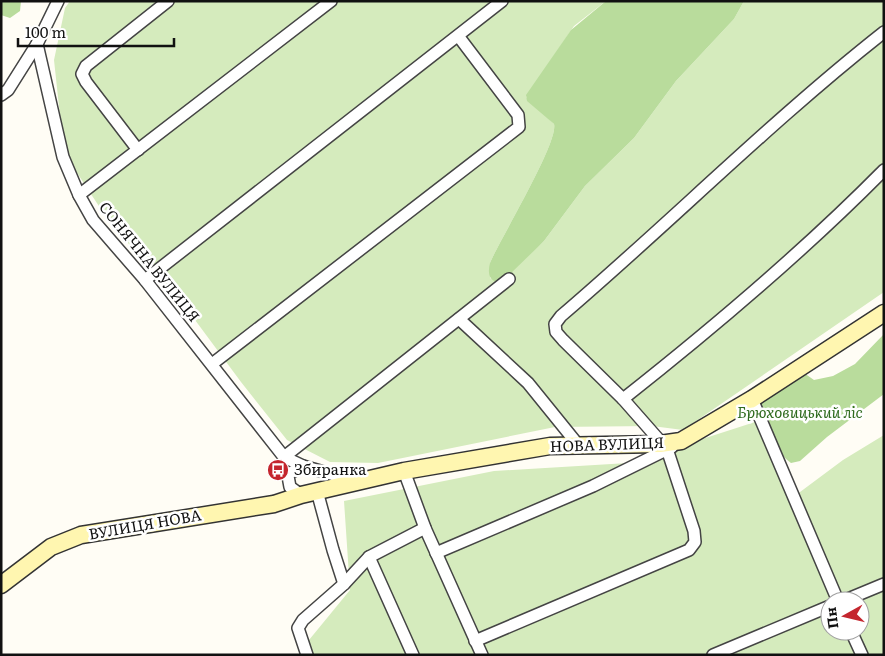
<svg xmlns="http://www.w3.org/2000/svg" width="885" height="656" viewBox="0 0 885 656" font-family="Literata,serif">
  <style>
    .green { fill: #d5ebbd; fill-rule: evenodd }
    .forest { fill: #b9dc9c }
    .lines { fill: none; stroke-linecap: round; stroke-linejoin: round }
    .street-casing { stroke: #444; stroke-width: 14 }
    .secondary-casing { stroke: #333; stroke-width: 19 }
    .street { stroke: #fff; stroke-width: 11 }
    .secondary { stroke: #fff6b0; stroke-width: 16 }
    .labels { text-anchor: middle; stroke-width: 5; stroke-linejoin: round; paint-order: stroke }
    .street-label { font-size: 15px; fill: #111; stroke: #fff }
    .park-label { font-size: 15px; font-style: italic; fill: #2f6b1f; stroke: #fff }
    .poi-label { font-size: 15px; fill: #111; stroke: #fff; text-anchor: start }
  </style>
  <rect width="100%" height="100%" fill="#fffdf5"/>
  <!-- green -->
  <g class="green">
    <path d="M70,1h536l-32,25 -48,71 28,27c5,18 -54,115 -64,139v15l8,4 46,-41 41,-55 49,-48 42,-57 58,-62 10,-18h140v291l-201,138 -31,-4 -97,1 -177,36 -48,-1 -43,-22 -46,-58 -66,-89 -63,-67 -48,-73 -10,-93 11,-52z"/>
    <path d="M755,422l41,73 47,-35 41,-25v220h-575v-15l41,-50 -6,-89 150,-30 134,-8zM830,601h30v30h-30z"/>
  </g>
  <!-- forest -->
  <g class="forest">
    <polygon points="1,1 21,1 20,11 10,18 1,15"/>
    <path d="M606,1h138l-10,18 -58,62 -42,57 -49,48 -41,55 -38,37 -10,4c-8,-3 -8,-11 -6,-19 10,-24 69,-121 64,-139l-27,-23 -1,-6 45,-65z"/>
    <path d="M884,334v60l-57,43 -27,24 -9,2c-16,-11 -22,-37 -30,-55v-7l43,-28 10,7 19,-4 22,-12z"/>
  </g>
  <g class="lines">
    <!-- street casing -->
    <g class="street-casing">
      <g id="street">
        <polyline points="37,44 63,157 79,195 93,220 145,280 284,457 303,466 355,481"/>
        <polyline points="1,95 8,90 37,44 58,1"/>
        <polyline points="138,150 86,82 82,74 86,66 168,1"/>
        <polyline points="79,195 331,1"/>
        <polyline points="145,280 502,1"/>
        <polyline points="459,319 528,383 579,446"/>
        <polyline points="212,364 519,127 518,115 459,37"/>
        <path d="M623,399c90,-71 180,-147 261,-229"/>
        <polyline points="752,399 838,601"/>
        <polyline points="284,457 509,279"/>
        <polyline points="404,471 425,528 482,655"/>
        <polyline points="317,491 333,550 344,584"/>
        <polyline points="301,495 290,487 288,476 290,473 303,466"/>
        <polyline points="436,553 593,486 672,447"/>
        <polyline points="369,557 413,655"/>
        <polyline points="843,601 884,584"/>
        <polyline points="851,631 862,655"/>
        <path d="M475,641l214,-91 6,-8 -1,-11 -27,-82 -44,-50 -60,-59 -7,-8 -1,-8 6,-8c109,-93 210,-195 323,-284"/>
        <polyline points="307,655 298,628 303,620 344,584 369,557 425,528"/>
        <polyline points="713,655 830,606"/>
      </g>
    </g>
    <!-- secondary casing -->
    <g class="secondary-casing">
      <polyline id="secondary" points="1,585 51,547 81,535 274,504 301,495 404,471 550,446 660,444 681,441 752,399 884,313"/>
    </g>
    <!-- street -->
    <use href="#street" class="street"/>
    <!-- secondary -->
    <use href="#secondary" class="secondary"/>
  </g>
  <!-- icons -->
  <defs>
    <g id="bus-disc" transform="scale(1.125)"><circle r="9.5" fill="#c4262e" stroke="#fff"/><path d="M-5-6H5V4H4V6H2V4H-2V6H-4V4H-5ZM-3.5-4V0h7V-4ZM-3.5 1.2v1.5H-2V1.2ZM2 1.2v1.5H3.5V1.2Z" fill="#fff"/></g>
  </defs>
  <g fill-rule="evenodd">
    <use href="#bus-disc" x="278" y="470"/>
  </g>
  <g class="labels">
    <!-- street labels -->
    <g class="street-label">
      <text transform="translate(149 262) rotate(51)" y="5">СОНЯЧНА ВУЛИЦЯ</text>
      <text transform="translate(607 445) rotate(-2)" y="5">НОВА ВУЛИЦЯ</text>
      <text transform="translate(145 525) rotate(-10)" y="5">ВУЛИЦЯ НОВА</text>
    </g>
    <!-- park labels -->
    <g class="park-label">
      <text x="800" y="418">Брюховицький ліс</text>
    </g>
    <!-- poi labels -->
    <g class="poi-label">
      <text x="294" y="475">Збиранка</text>
    </g>
  </g>
  <!-- border -->
  <rect width="885" height="656" fill="none" stroke="#111111" stroke-width="5"/>
  <!-- north arrow -->
  <g transform="translate(845 616) rotate(262)"><circle r="24" fill="#ffffff" stroke="#a0a0a0"/>
  <path d="M0-4L9 19L0 12L-9 19Z" fill="#c4262e"/>
  <text y="-8" font-size="14" font-weight="bold" text-anchor="middle" fill="#111111">Пн</text>
  </g>
  <!-- scale -->
  <path d="M18 38v8h156v-8" fill="none" stroke="#111111" stroke-width="2.5"/>
  <text x="25" y="38" font-size="15" fill="#111111" stroke="#ffffff" stroke-width="4" paint-order="stroke">100 m</text>
</svg>
